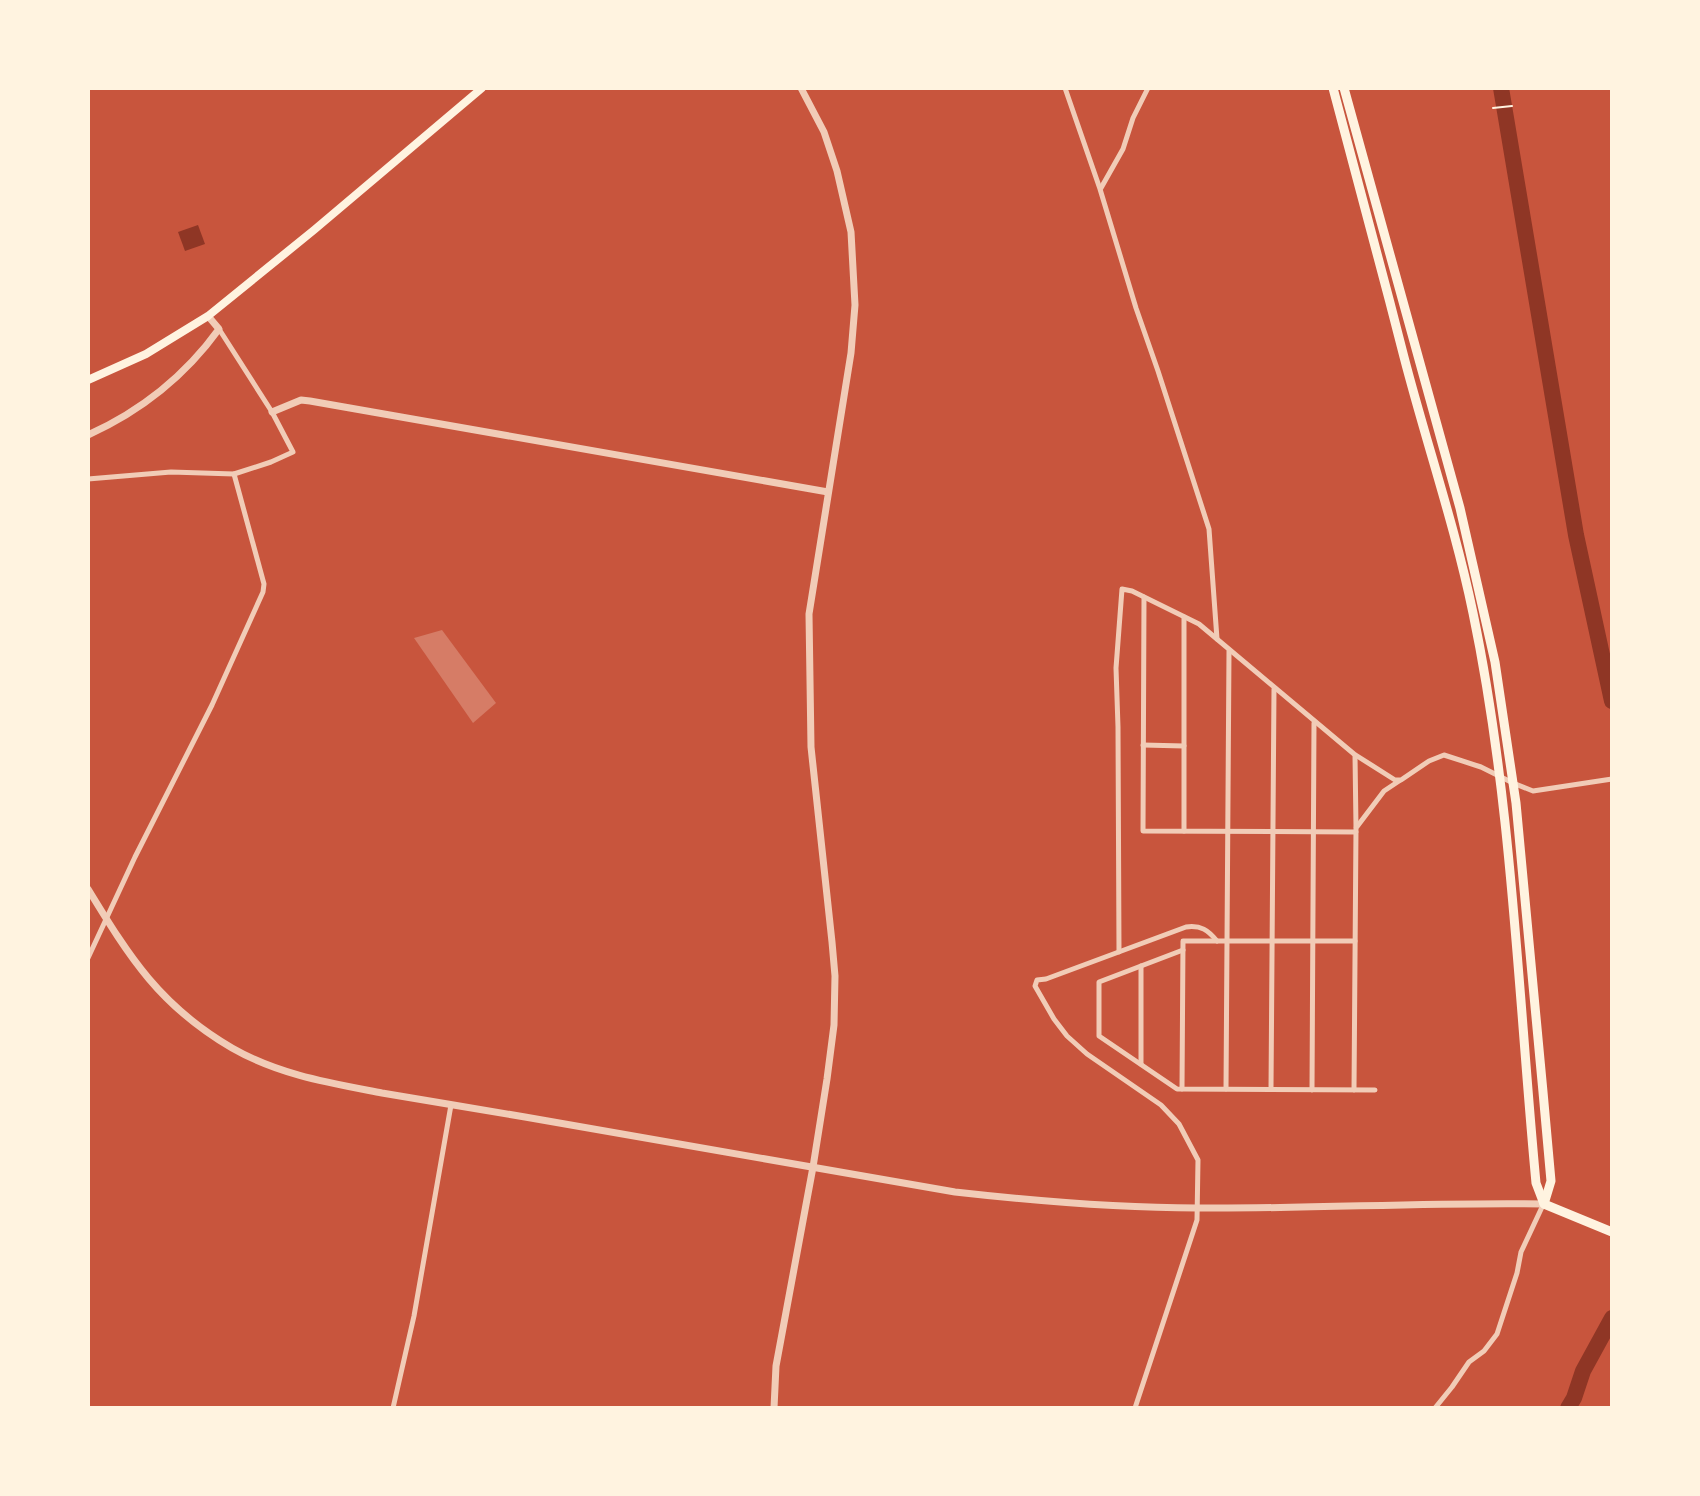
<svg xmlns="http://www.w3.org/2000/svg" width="1700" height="1496" viewBox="0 0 1700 1496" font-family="Overpass,sans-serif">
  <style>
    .water { fill: #8f3625 }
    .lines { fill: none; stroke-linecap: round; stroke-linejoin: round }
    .river { stroke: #8f3625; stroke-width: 16 }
    .building { fill: #d67c66 }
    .path { stroke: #fff3e0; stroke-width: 2 }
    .minor { stroke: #f1ccb7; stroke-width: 5 }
    .tertiary { stroke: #f1ccb7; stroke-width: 7 }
    .secondary { stroke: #fff3e0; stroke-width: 8 }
    .primary { stroke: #fff3e0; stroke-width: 9 }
  </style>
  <rect width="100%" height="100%" fill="#c8553d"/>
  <!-- water -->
  <polygon class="water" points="198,225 205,244 185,251 178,232"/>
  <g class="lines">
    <!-- river -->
    <g class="river">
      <polyline points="1501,88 1576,535 1612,701"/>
      <polyline points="1568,1408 1574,1398 1583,1371 1612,1318"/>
    </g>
  </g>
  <!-- building -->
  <polygon class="building" points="442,630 496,703 473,723 414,638"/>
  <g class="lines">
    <!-- path -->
    <polyline class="path" points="1493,108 1512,106"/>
    <!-- minor -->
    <g class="minor">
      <polyline points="1065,88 1100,189 1136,308 1158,371 1209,529 1217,639"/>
      <polyline points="1101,188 1123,149 1133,118 1148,88"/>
      <polyline points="88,479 171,472 234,474 271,462 293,452 272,412 219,329"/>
      <polyline points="1144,597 1143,831 1356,832"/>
      <polyline points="1143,745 1184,746"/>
      <polyline points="1355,755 1356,827"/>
      <polyline points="1184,831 1184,617"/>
      <polyline points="1183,950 1099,982 1099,1036 1177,1089 1375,1090"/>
      <polyline points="1119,952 1118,727 1116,668 1122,589 1132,591 1199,624 1354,754 1395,780 1401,780 1429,761 1444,755 1481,767 1513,783 1533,791 1612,779"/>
      <polyline points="88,958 135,857 212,705 263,592 264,584 234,474"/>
      <polyline points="1141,966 1141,1064"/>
      <polyline points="1182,1089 1183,941 1355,941"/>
      <polyline points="1226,1089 1229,651"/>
      <polyline points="1271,1089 1274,689"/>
      <polyline points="1312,1090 1314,723"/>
      <polyline points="1354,1090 1356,828 1384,791 1399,781"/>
      <polyline points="393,1408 414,1316 451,1105"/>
      <path d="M1135,1408l62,-188 1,-60 -19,-36 -18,-19 -74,-51 -20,-18 -13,-17 -19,-33 2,-6 9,-1 140,-52c15,-2 22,3 31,14"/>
      <polyline points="1435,1408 1452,1387 1469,1362 1484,1351 1497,1334 1517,1273 1521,1252 1543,1205"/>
    </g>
    <!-- tertiary -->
    <g class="tertiary">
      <polyline points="272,412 301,400 310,401 828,492"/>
      <path d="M88,435c53,-24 97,-59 131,-106l-11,-13"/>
      <path d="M88,889c42,69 72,117 144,159 47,27 98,35 150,45 48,8 95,16 143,24 143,24 286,50 430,75 80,9 161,16 242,16 116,1 231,-6 347,-4"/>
      <polyline points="774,1408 776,1366 813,1167 827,1079 834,1025 835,976 832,942 811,747 809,614 851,353 855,305 851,232 837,171 824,132 801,88"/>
    </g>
    <!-- secondary -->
    <polyline class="secondary" points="88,380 146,354 208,316 314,230 482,88"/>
    <!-- primary -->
    <g class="primary">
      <path d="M1333,88c24,89 48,179 71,269 22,85 51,169 69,256 39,187 45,380 63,570l8,21 68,28"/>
      <polyline points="1344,88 1460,508 1495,662 1516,803 1543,1092 1551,1181 1544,1204"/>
    </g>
  </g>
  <!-- border -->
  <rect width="1700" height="1496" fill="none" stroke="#fff3e0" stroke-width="180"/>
</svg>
